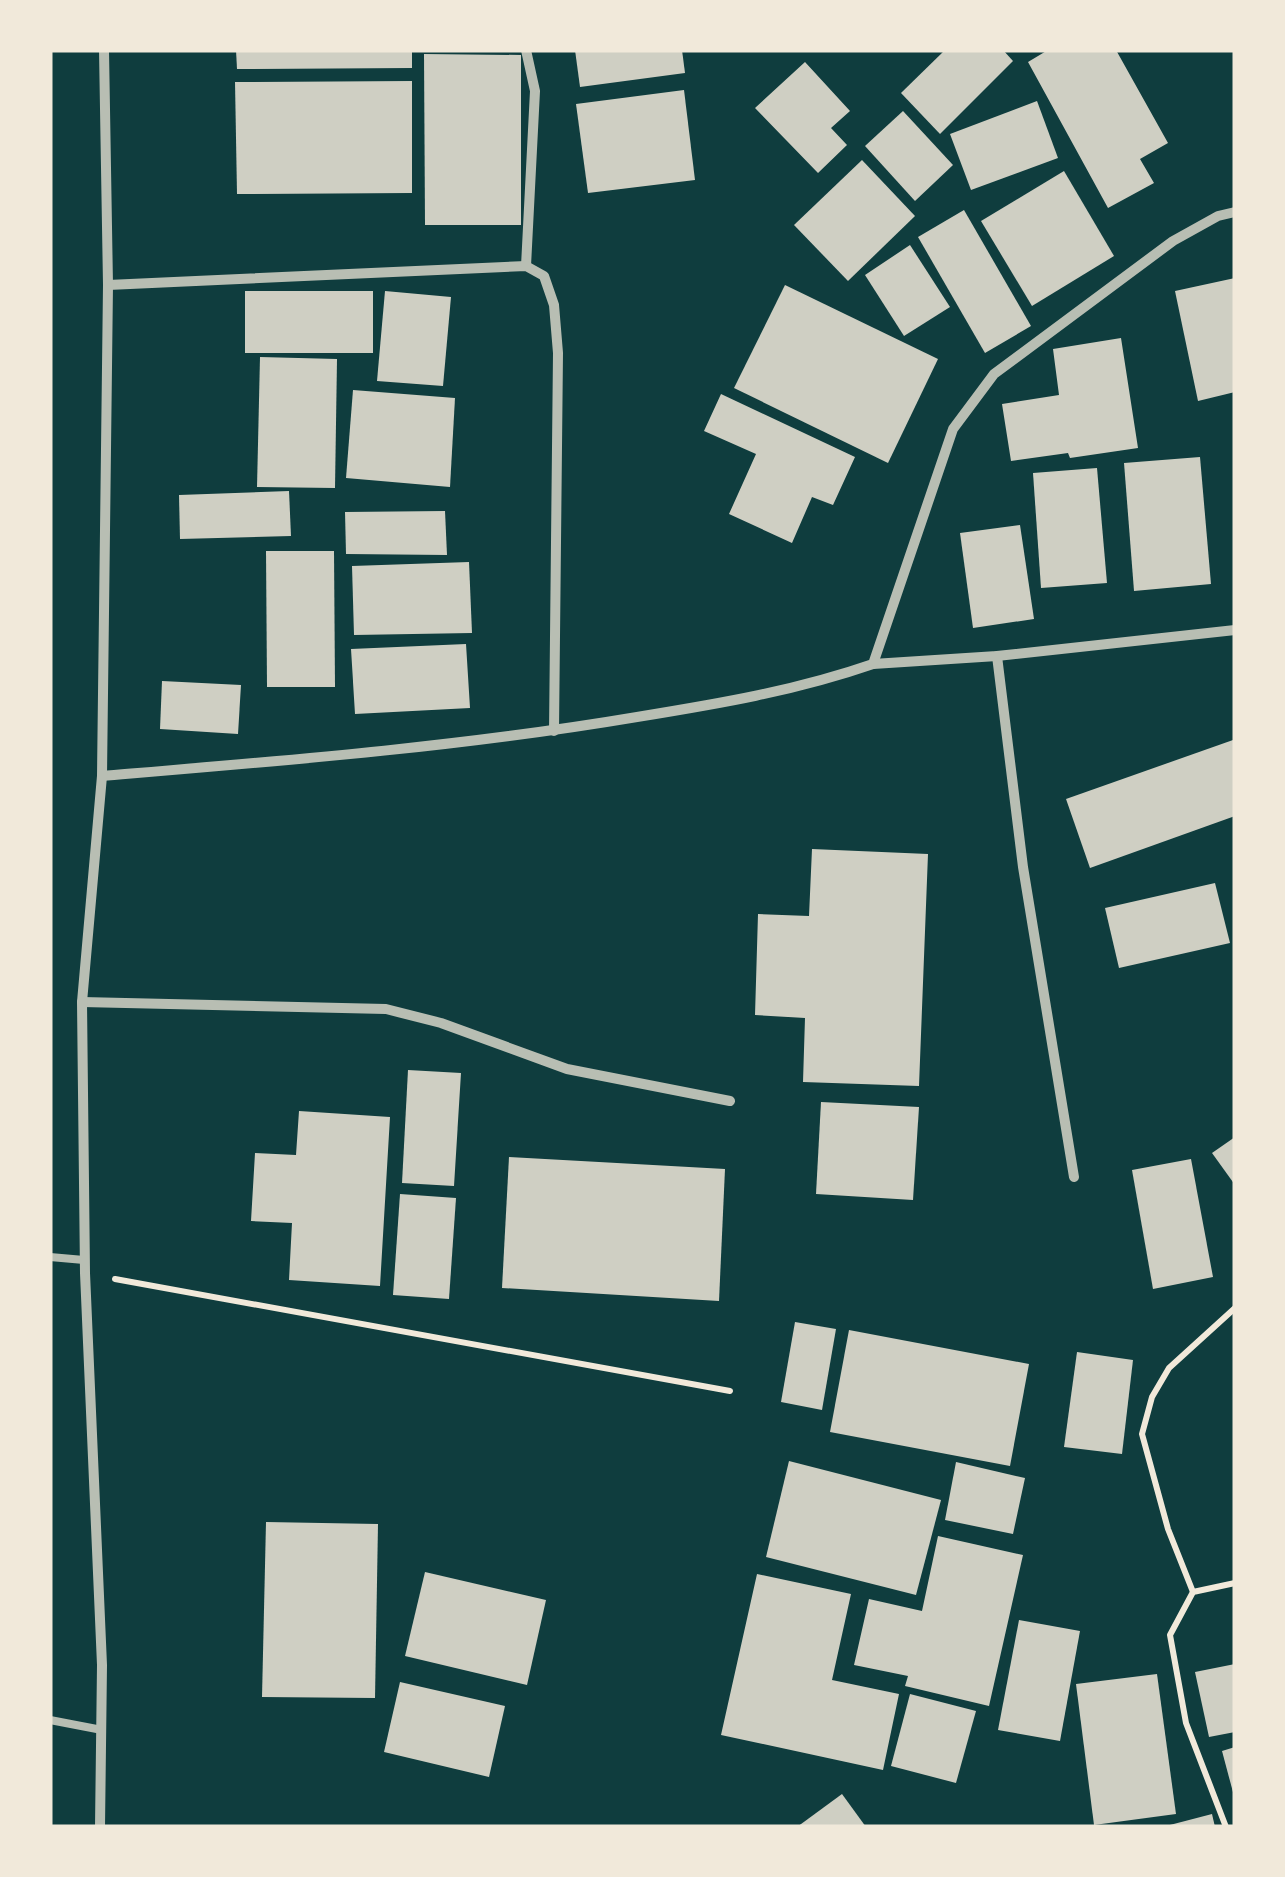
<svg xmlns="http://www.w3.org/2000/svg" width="1285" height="1877" viewBox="0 0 1285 1877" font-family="Cabin,sans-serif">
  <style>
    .building { fill: #cfcfc3 }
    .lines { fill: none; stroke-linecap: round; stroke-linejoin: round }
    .path { stroke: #f1e9da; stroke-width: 6 }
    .service { stroke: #b8beb3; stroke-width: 8 }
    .minor { stroke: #b8beb3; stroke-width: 10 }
  </style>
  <rect width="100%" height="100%" fill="#0f3d3e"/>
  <!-- building -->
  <g class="building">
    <polygon points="236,50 412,50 412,68 237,69"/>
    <polygon points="575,50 682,50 685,73 580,87"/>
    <polygon points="945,50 1003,50 1013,61 940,134 901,93"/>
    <polygon points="1048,50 1116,50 1168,143 1140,159 1154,183 1108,208 1028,62"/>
    <polygon points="424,54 521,55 521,225 425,225"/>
    <polygon points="805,62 850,111 831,128 847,145 818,173 755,108"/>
    <polygon points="412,81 412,193 237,194 235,82"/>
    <polygon points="684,90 695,180 588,193 576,104"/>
    <polygon points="1037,101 1058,158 971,190 950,134"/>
    <polygon points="903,111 953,165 915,201 865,146"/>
    <polygon points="862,160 915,216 848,281 794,225"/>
    <polygon points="1064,171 1114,256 1032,306 981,221"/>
    <polygon points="964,210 1031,326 985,353 918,237"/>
    <polygon points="910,245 950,307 904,336 865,275"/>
    <polygon points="1235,278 1235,392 1198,401 1175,291"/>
    <polygon points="785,285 938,359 888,463 734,388"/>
    <rect x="245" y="291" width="128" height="62"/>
    <polygon points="385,291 451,297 443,386 377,381"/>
    <polygon points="1121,338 1138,448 1070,458 1068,453 1011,461 1002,404 1059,395 1053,349"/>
    <polygon points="260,357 337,359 335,488 257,487"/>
    <polygon points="353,390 455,398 450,487 346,478"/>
    <polygon points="721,394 855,457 833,505 812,497 792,543 729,514 756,454 704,431"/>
    <polygon points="1200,457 1211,584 1134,591 1124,463"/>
    <polygon points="1097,468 1107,583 1041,588 1033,473"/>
    <polygon points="289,491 291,536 180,539 179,495"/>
    <polygon points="445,511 447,555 346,554 345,512"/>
    <polygon points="1020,525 1034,619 973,628 960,533"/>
    <polygon points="266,551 334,551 335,687 267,687"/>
    <polygon points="469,562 472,633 354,635 352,566"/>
    <polygon points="466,644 470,708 355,714 351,649"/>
    <polygon points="162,681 241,685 238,734 160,729"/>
    <polygon points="1233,740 1235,816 1090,868 1066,799"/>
    <polygon points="812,849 928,854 919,1086 803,1082 805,1018 755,1015 758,914 809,916"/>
    <polygon points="1215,883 1230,943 1119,968 1105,908"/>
    <polygon points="408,1070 461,1073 454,1186 402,1183"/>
    <polygon points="821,1102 919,1107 913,1200 816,1194"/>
    <polygon points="299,1111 390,1117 380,1286 289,1280 292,1223 251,1221 255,1153 296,1155"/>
    <polygon points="1235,1137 1235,1185 1212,1153"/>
    <polygon points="509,1157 725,1169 719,1301 502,1288"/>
    <polygon points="1191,1159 1213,1277 1153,1289 1132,1170"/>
    <polygon points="400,1194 456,1198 449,1299 393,1295"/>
    <polygon points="795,1322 836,1329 822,1410 781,1402"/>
    <polygon points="849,1330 1029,1364 1010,1466 830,1432"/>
    <polygon points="1077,1352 1133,1360 1122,1454 1064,1447"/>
    <polygon points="789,1461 941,1500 916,1595 766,1557"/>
    <polygon points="956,1462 1025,1478 1013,1534 945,1520"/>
    <polygon points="266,1522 378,1524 375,1698 262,1697"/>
    <polygon points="938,1536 1023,1555 989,1706 905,1686 908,1676 854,1665 869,1599 922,1611"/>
    <polygon points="425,1572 546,1600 527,1685 405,1656"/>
    <polygon points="757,1574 851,1594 832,1680 899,1694 883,1770 721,1735"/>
    <polygon points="1019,1620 1080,1631 1060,1741 998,1730"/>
    <polygon points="1235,1664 1235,1732 1209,1737 1195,1672"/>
    <polygon points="1157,1674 1176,1814 1094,1825 1076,1684"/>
    <polygon points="400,1682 505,1706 489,1777 384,1752"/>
    <polygon points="910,1694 976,1711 956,1783 891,1766"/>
    <polygon points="1235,1747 1235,1796 1234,1796 1222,1751"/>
    <polygon points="842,1794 866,1827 797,1827"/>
    <polygon points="1212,1814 1215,1827 1166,1827 1166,1826"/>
  </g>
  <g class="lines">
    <!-- path -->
    <g class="path">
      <polyline points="115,1279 730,1391"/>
      <polyline points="1193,1592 1168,1529 1142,1434 1152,1397 1169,1368 1235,1308"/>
      <polyline points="1226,1827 1186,1723 1170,1635 1193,1592 1235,1583"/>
    </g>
    <!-- service -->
    <g class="service">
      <polyline points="50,1257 84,1260"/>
      <polyline points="50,1720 102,1730"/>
    </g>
    <!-- minor -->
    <g class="minor">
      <polyline points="526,266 535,91 526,50"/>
      <polyline points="108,285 526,266 544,276 554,305 558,353 554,731"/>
      <polyline points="997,656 1023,867 1074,1177"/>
      <polyline points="873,664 997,656 1235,630"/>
      <path d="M102,776c179,-15 357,-29 535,-59 80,-13 158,-26 236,-53l80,-235 41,-55 179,-133 45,-25 17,-4"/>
      <polyline points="82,1002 386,1009 441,1023 567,1069 730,1101"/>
      <polyline points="100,1827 102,1665 85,1273 82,1002 102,776 108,285 104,50"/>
    </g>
  </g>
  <!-- border -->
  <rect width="1285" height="1877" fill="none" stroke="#f1e9da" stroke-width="105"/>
</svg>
